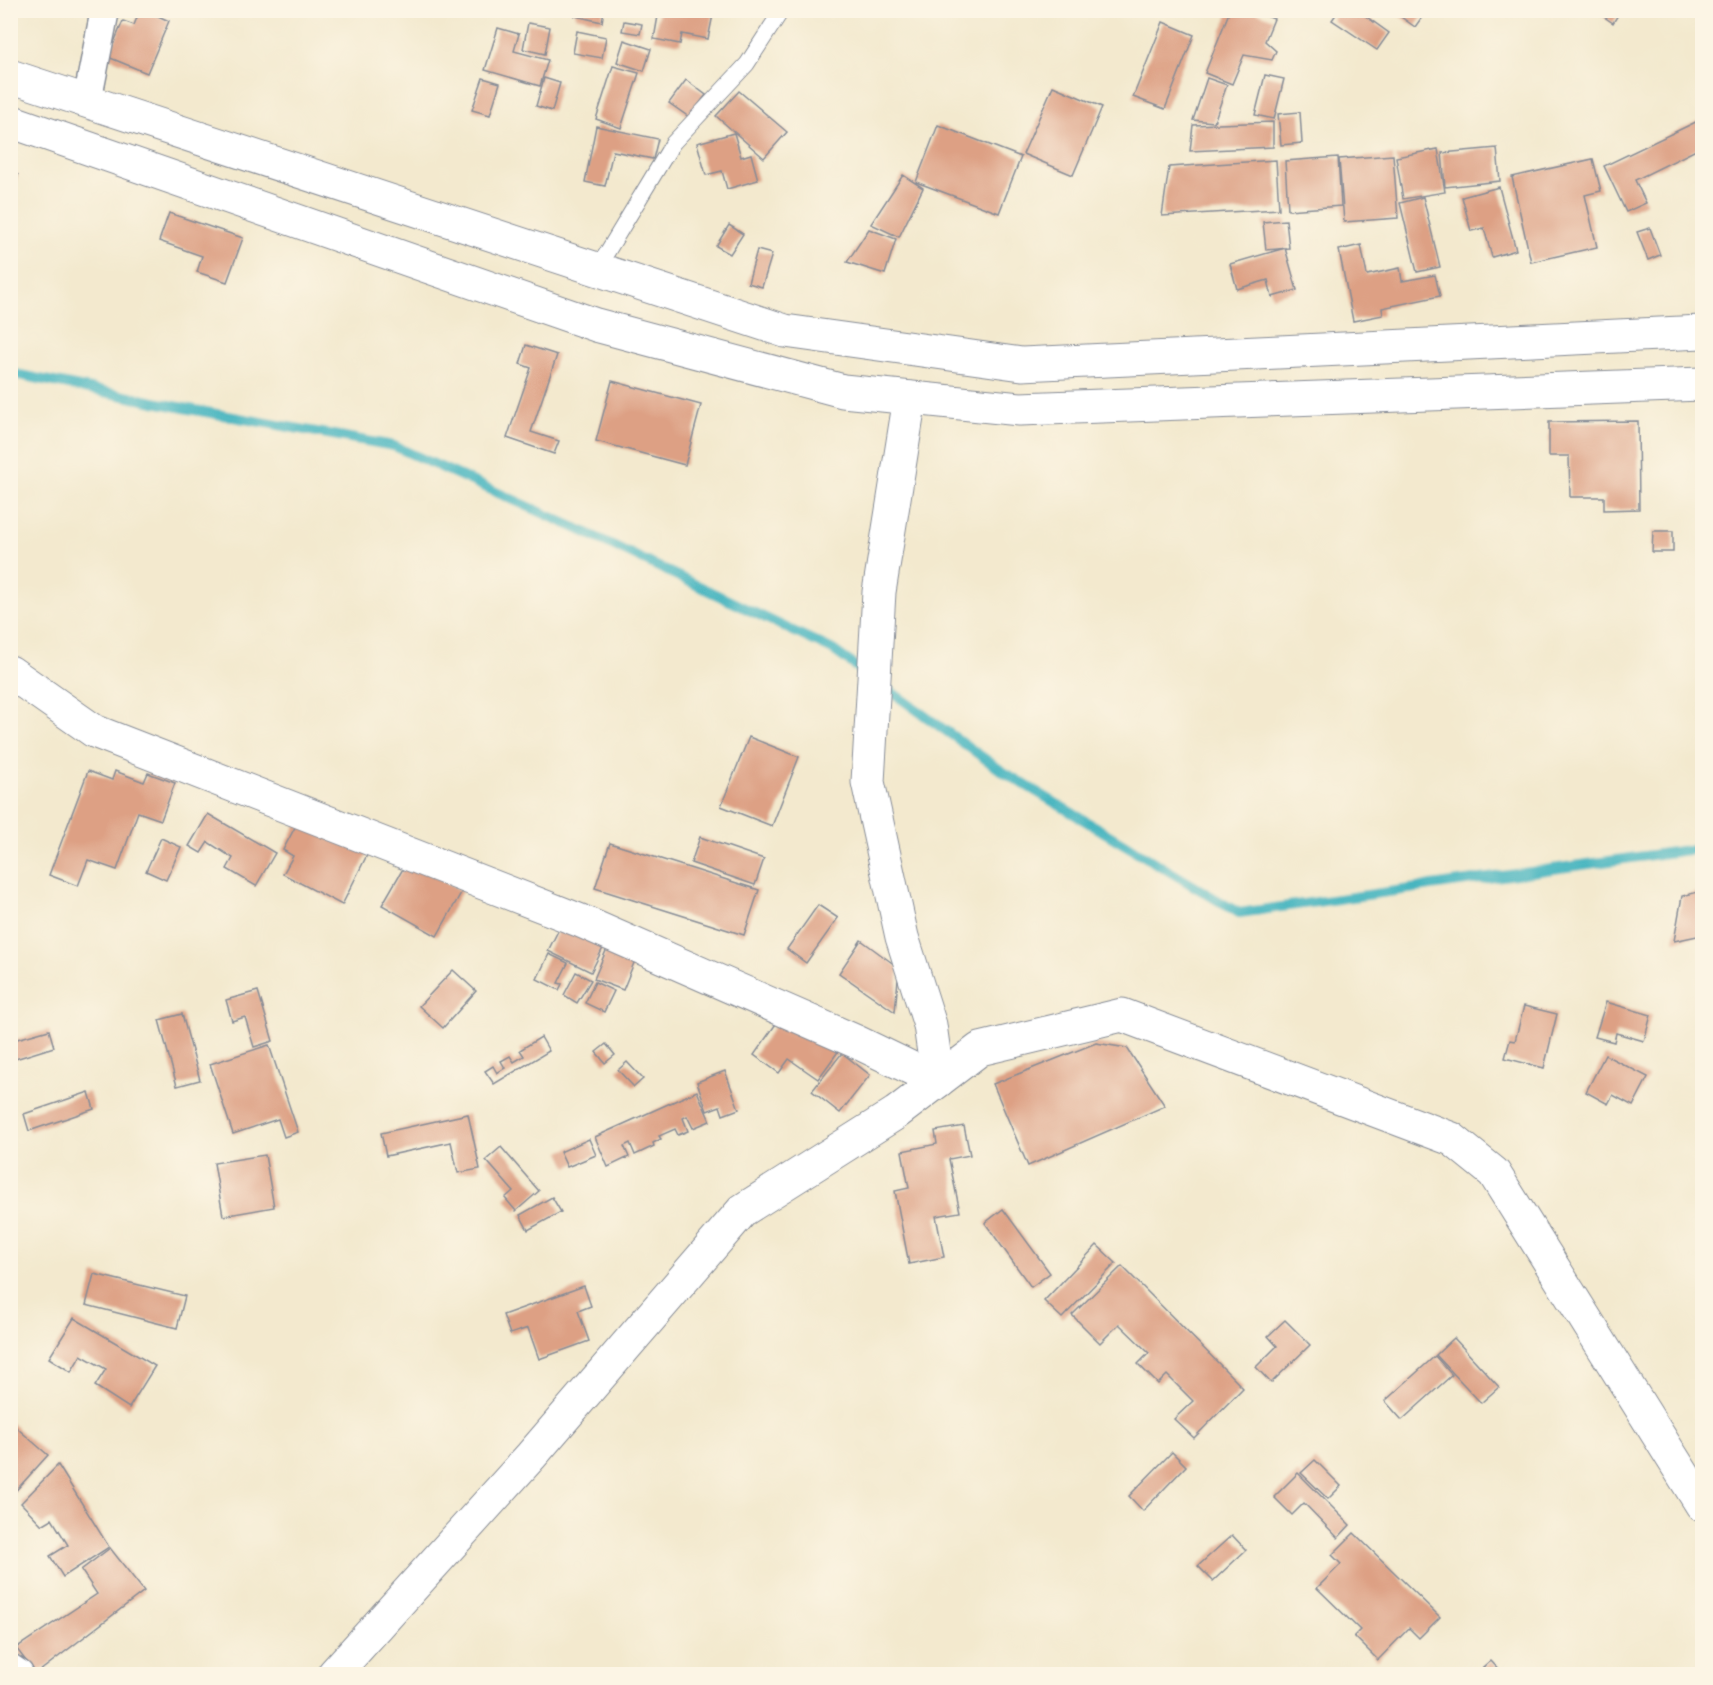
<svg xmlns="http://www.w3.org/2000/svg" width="1713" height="1685" viewBox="0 0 1713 1685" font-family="'Shantell Sans',sans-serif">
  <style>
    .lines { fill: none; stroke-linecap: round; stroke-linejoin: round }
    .stream { stroke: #46b5c0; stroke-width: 10 }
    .building { fill: #dda084 }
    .service-casing { stroke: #878c96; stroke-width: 17 }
    .minor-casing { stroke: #878c96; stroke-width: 31 }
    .tertiary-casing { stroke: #878c96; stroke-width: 35 }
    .secondary-casing { stroke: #878c96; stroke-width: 35 }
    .service { stroke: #fff; stroke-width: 15 }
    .minor { stroke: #fff; stroke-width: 28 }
    .tertiary { stroke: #fff; stroke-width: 33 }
    .secondary { stroke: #fff; stroke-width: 33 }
  </style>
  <rect width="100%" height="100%" fill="#fcf5e5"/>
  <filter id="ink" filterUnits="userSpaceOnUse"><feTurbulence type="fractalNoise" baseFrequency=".0167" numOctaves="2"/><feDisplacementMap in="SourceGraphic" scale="12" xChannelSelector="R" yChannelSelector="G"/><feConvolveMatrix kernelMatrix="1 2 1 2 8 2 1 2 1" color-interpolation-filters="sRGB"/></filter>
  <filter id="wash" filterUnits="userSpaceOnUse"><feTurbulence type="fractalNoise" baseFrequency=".008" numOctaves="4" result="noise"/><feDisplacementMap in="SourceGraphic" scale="24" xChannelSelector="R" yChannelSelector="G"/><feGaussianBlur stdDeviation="1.35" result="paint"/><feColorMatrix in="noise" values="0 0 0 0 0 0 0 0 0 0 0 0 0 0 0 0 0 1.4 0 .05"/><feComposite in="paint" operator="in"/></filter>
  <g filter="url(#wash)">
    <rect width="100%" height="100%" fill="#f3e9ce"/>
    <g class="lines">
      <!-- stream -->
      <polyline class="stream" points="10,373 189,409 394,446 589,534 833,650 1002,771 1239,913 1702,848"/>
    </g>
    <g id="blocks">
      <!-- building -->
      <g class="building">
        <polygon points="140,10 145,10 169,21 147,73 108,57 123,21 134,25"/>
        <polygon points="576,10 604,10 602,22 575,16"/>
        <polygon points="659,10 714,10 708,39 682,34 680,44 654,39"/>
        <polygon points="1230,10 1251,10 1274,19 1265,41 1276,51 1272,60 1244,55 1232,84 1205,73"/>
        <polygon points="1339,10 1357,10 1389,33 1377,50 1332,20"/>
        <polygon points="1399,10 1427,10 1415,27 1397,14"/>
        <polygon points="1594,10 1621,10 1613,23"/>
        <polygon points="624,21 642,24 640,34 622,31"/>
        <polygon points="1163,22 1194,35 1165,109 1133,97"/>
        <polygon points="528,23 550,27 545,54 523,49"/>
        <polygon points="498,28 519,34 514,51 548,60 540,86 485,70"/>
        <polygon points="577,31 606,37 602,58 573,53"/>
        <polygon points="624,40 651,49 644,71 617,62"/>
        <polygon points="613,66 639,73 621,128 596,119"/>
        <polygon points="1265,75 1284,79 1274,119 1255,115"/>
        <polygon points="483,78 500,83 490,115 472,110"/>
        <polygon points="544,78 560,83 552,111 536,106"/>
        <polygon points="1207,78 1227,85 1214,122 1193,120"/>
        <polygon points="686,80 706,95 689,117 669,103"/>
        <polygon points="1053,86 1102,107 1073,175 1023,154"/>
        <polygon points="739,91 787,132 764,158 716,116"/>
        <polygon points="1300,112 1302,143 1281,145 1278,114"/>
        <polygon points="1702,119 1702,158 1698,149 1635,180 1646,203 1626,212 1604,166"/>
        <polygon points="1273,122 1273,147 1190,151 1193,125"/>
        <polygon points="938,125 1021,157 999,213 916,182"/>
        <polygon points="596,126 658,139 653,159 613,151 605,186 585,182"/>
        <polygon points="734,133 741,157 751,154 758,180 727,189 722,171 706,175 697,143"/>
        <polygon points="1497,148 1500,181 1445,187 1442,153"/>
        <polygon points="1438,149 1445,192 1403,199 1396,157"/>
        <polygon points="1393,155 1398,218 1344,222 1339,159"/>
        <polygon points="1338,157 1341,206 1288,210 1285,161"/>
        <polygon points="1593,159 1601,191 1585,195 1597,247 1531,262 1512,177"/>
        <polygon points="1276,160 1279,209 1162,216 1169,167"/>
        <polygon points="10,172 18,175 11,193 10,193"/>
        <polygon points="903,175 923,188 899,237 871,224"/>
        <polygon points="1499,187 1516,250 1492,257 1484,228 1471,231 1462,197"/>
        <polygon points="1423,197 1440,267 1417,272 1400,203"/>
        <polygon points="169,213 243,238 227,282 197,272 202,256 159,241"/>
        <polygon points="1286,220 1289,248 1266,250 1263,222"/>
        <polygon points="729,225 743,234 730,254 716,246"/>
        <polygon points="1650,228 1660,255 1648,260 1637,232"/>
        <polygon points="869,229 896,239 885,274 847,262"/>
        <polygon points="1361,245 1367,275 1400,268 1402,281 1435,275 1440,296 1382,308 1383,315 1353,321 1339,250"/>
        <polygon points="1285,248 1297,290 1272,297 1268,280 1237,289 1230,264"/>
        <polygon points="757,250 772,254 762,287 748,283"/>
        <polygon points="526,345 557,355 531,432 559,441 554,454 507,438 531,368 520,364"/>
        <polygon points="612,381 701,405 685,465 596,441"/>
        <polygon points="1638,421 1639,509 1604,510 1604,497 1570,497 1569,456 1549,456 1549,422"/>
        <polygon points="1653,531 1673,531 1673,552 1652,552"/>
        <polygon points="749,737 799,757 772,826 721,806"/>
        <polygon points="88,771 112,780 115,771 144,782 148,773 175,783 161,820 138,812 117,870 88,860 78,886 49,875"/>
        <polygon points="208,814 275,853 256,886 227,869 233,858 208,842 201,853 189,846"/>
        <polygon points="301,816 369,851 342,905 283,874 293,856 283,850"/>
        <polygon points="700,837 764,859 755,885 691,863"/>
        <polygon points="161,838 181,847 166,880 146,871"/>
        <polygon points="610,843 759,890 744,935 595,888"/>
        <polygon points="408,860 462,891 437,936 382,905"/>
        <polygon points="1702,891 1702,935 1674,941 1682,896"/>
        <polygon points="818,905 838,918 806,963 787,949"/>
        <polygon points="562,923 605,944 591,972 548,951"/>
        <polygon points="861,940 899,968 895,1012 839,973"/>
        <polygon points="608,946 636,958 623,990 594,979"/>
        <polygon points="549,954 568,963 558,983 562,984 559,990 537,979"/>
        <polygon points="453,970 476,991 443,1028 419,1006"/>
        <polygon points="576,972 591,980 577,1003 564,995"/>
        <polygon points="595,982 614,991 604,1012 585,1003"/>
        <polygon points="258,991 273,1041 254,1047 245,1017 232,1021 226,1000"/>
        <polygon points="1606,1002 1651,1015 1644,1041 1616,1033 1614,1042 1595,1037"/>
        <polygon points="1524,1006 1557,1014 1544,1068 1505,1058 1510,1040 1515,1041"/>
        <polygon points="785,1011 840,1049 818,1079 789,1059 779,1073 754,1055"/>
        <polygon points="182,1014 200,1080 177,1086 159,1020"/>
        <polygon points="49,1030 54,1047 12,1060 10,1041"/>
        <polygon points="541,1037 549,1051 494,1084 485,1071 493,1066 497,1073 505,1068 501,1061 510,1056 514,1062 524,1056 520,1050"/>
        <polygon points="1096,1043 1127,1048 1165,1106 1028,1166 993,1084"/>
        <polygon points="606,1044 615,1055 605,1063 596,1052"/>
        <polygon points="269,1045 298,1132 284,1137 278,1119 233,1134 210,1064"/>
        <polygon points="842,1053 870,1075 840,1113 812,1091"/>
        <polygon points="1605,1055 1648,1077 1633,1106 1613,1095 1608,1104 1586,1092"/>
        <polygon points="627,1062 643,1079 634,1087 618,1070"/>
        <polygon points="725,1071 739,1109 723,1115 720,1106 707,1111 697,1082"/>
        <polygon points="697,1091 710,1121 693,1128 687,1116 683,1118 688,1131 678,1135 675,1129 659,1136 661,1139 653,1143 654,1146 635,1155 630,1143 624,1146 629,1157 608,1167 595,1137"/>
        <polygon points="89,1092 94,1109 29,1131 24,1114"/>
        <polygon points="468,1114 480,1169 458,1173 451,1142 386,1156 381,1133"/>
        <polygon points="964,1126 970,1155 949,1159 960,1212 936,1216 944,1257 909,1264 895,1191 909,1188 902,1151 937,1144 935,1131"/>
        <polygon points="589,1139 596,1155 567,1167 560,1152"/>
        <polygon points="501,1147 539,1191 516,1211 505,1198 513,1191 486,1160"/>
        <polygon points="265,1155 274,1207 223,1216 214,1163"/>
        <polygon points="552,1197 561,1212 528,1230 520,1215"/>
        <polygon points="1003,1209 1050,1273 1031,1287 985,1223"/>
        <polygon points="1097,1245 1116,1263 1062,1318 1044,1301"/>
        <polygon points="1122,1266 1243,1388 1194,1438 1174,1419 1193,1401 1167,1375 1158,1384 1138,1364 1149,1353 1119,1324 1100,1343 1072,1315"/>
        <polygon points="94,1274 185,1296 177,1328 86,1305"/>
        <polygon points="584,1286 591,1306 578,1311 589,1341 539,1359 528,1328 510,1334 503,1315"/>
        <polygon points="74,1318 155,1366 129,1408 95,1386 106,1369 81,1355 71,1372 49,1358"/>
        <polygon points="1285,1320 1310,1345 1271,1383 1256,1367 1277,1346 1268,1336"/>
        <polygon points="1454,1338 1499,1387 1481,1403 1436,1355"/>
        <polygon points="1435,1356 1452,1375 1402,1420 1385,1401"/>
        <polygon points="10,1422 48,1455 10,1497"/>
        <polygon points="1172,1452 1186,1466 1143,1511 1129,1496"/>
        <polygon points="1315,1460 1341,1486 1328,1499 1301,1473"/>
        <polygon points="58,1465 109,1547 63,1577 50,1556 68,1545 52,1519 42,1525 21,1503"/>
        <polygon points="1298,1473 1350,1525 1338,1538 1304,1503 1292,1515 1274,1497"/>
        <polygon points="1354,1533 1440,1617 1419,1638 1409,1628 1378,1660 1354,1636 1360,1630 1317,1588 1341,1564 1332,1555"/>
        <polygon points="1232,1535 1246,1550 1213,1581 1198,1566"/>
        <polygon points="110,1548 144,1591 36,1674 16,1648 97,1594 81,1570"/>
        <polygon points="1491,1661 1503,1674 1476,1674"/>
      </g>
    </g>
  </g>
  <g filter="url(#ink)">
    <use href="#blocks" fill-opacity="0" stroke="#878c96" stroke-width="1.5"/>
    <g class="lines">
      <!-- service casing -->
      <g class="service-casing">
        <polyline id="service" points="597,269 673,143 747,64 782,10"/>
      </g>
      <!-- minor casing -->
      <g class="minor-casing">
        <g id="minor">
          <polyline points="87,102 105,10"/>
          <polyline points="10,1668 19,1674"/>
        </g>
      </g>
      <!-- tertiary casing -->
      <g class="tertiary-casing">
        <g id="tertiary">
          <polyline points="910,398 879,592 868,782 902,937 930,1025 938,1081 980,1049 1122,1015 1452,1139 1494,1173 1702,1505"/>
          <polyline points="10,672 94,731 581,921 857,1042 938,1081 896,1113 743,1210 531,1456 334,1674"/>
        </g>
      </g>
      <!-- secondary casing -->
      <g class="secondary-casing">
        <g id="secondary">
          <polyline points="10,76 785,331 1022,364 1702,332"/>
          <polyline points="10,121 596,325 843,391 1020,409 1702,384"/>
        </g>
      </g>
      <!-- service -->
      <use href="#service" class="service"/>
      <!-- minor -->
      <use href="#minor" class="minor"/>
      <!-- tertiary -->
      <use href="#tertiary" class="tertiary"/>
      <!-- secondary -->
      <use href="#secondary" class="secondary"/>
    </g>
  </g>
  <!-- margin -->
  <rect width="1713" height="1685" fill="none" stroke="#fcf5e5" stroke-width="36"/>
</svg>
